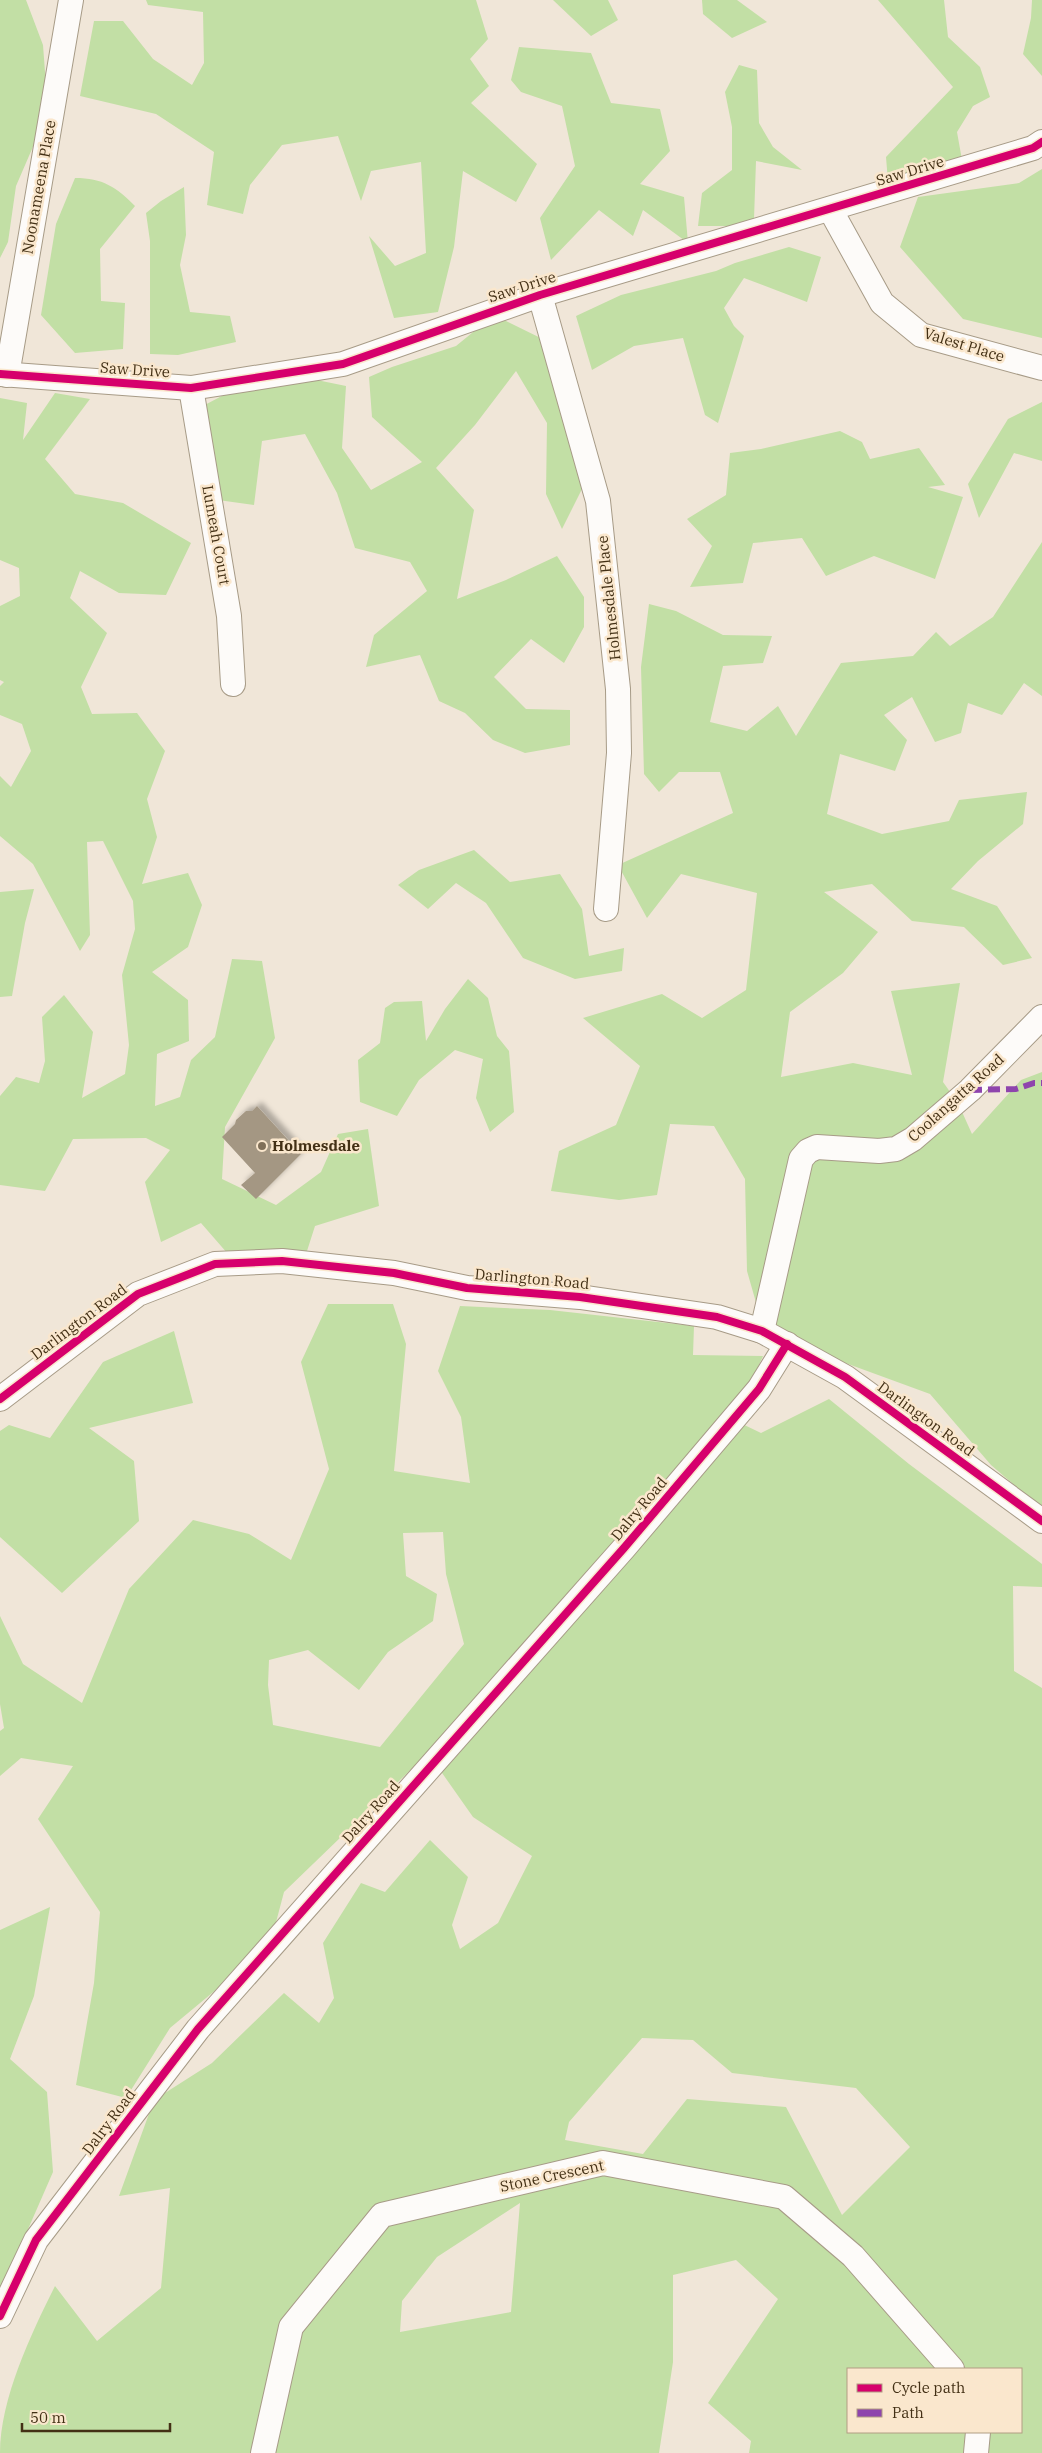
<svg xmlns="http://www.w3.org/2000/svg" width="1042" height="2453" viewBox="0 0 1042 2453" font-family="'IBM Plex Serif',serif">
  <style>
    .green { fill: #c2dfa5; fill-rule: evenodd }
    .building { fill: #a49783; filter: url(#shadow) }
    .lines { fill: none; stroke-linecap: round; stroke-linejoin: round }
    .minor-casing { stroke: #a79b87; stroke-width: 26 }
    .minor { stroke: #fdfbf9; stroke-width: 24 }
    .quiet { stroke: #8e44ad; stroke-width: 6; stroke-dasharray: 12 6; stroke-linecap: butt }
    .cycleway-casing { stroke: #fae7cd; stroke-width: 11 }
    .cycleway { stroke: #d6006c; stroke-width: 8 }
    .poi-dot { fill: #807059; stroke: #fae7cd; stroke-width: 2 }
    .labels { text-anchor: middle; stroke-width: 5; stroke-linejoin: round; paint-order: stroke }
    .street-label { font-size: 15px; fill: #433015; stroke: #fae7cd }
    .poi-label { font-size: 15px; font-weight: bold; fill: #433015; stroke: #fae7cd; text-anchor: start }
  </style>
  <defs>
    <filter id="shadow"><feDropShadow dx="4.5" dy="-4.5" stdDeviation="2.5" flood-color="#0004"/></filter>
  </defs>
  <rect width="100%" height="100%" fill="#f0e6d8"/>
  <!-- green -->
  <g class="green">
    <polygon points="0,0 26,0 43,45 48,112 16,186 8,242 0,258"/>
    <polygon points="146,0 476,0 488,39 470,59 489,86 471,103 537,164 516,202 463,171 454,247 438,312 394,318 369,236 395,266 426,253 421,162 371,171 361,201 338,136 282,145 250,185 243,214 207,205 214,152 156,114 80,96 94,21 123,21 153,59 192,85 204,63 203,12 148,5"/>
    <polygon points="553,0 608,0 618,20 591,36"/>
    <polygon points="702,0 737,0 767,22 732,38 703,14"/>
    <polygon points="878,0 944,0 948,37 980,67 990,97 973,106 957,132 962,160 888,182 886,157 953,87"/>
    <polygon points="1032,0 1042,0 1042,76 1023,54 1031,18"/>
    <polygon points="519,47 591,53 611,103 660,109 670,151 640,184 684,197 688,243 643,210 633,236 599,210 551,260 540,218 575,166 562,106 521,92 511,80"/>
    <polygon points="739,65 757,70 759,123 773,147 802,170 756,161 754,219 729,226 698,226 702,193 732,170 732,127 725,92"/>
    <polygon points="1042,169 1042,338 963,319 900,247 918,197 1019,183"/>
    <path d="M75,178c28,0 41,9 60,28l-35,43 1,52 24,2 -2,46 -48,4 -34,-38 15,-91z"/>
    <polygon points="184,187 186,235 180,265 190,312 230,316 236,342 178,355 150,354 150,241 146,213 161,201"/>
    <polygon points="789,247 821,257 807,302 744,278 724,308 734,326 744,336 718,423 705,415 683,338 634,346 592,370 576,316 621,295 716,271 735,263"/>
    <polygon points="494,315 563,349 568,437 593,467 562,529 546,494 547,423 516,371 475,425 436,468 474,510 457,599 506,580 557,556 584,597 584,627 564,663 531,639 494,677 526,709 570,710 570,745 525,753 493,740 465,713 439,701 420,655 366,667 374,635 427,591 410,562 355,548 337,493 305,434 262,441 254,505 218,500 201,407 235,389 302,377 346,386 342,448 371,490 422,462 372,417 369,377 392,367 456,346"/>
    <polygon points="55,393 90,399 45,459 75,494 123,503 191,543 166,595 119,593 80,571 70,598 107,633 81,687 92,714 137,713 165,751 147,799 157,837 142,884 188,873 202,905 188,947 152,972 188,1000 189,1041 157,1054 155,1106 180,1097 191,1060 215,1037 232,959 262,961 275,1038 225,1127 222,1179 276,1205 321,1172 338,1134 368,1129 379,1206 315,1226 307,1251 228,1254 201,1223 161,1242 145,1182 170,1150 146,1138 73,1139 45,1191 0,1185 0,1096 16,1077 39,1083 45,1061 42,1017 64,995 93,1032 82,1098 125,1074 129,1045 122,975 135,929 133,901 103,841 87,842 90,935 80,951 33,864 0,836 0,776 11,787 31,751 22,724 0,715 0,686 4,682 0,680 0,606 20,596 19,568 0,560 0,398 27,403 23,440"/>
    <polygon points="1042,402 1042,461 1014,453 979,518 968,484 1008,419"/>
    <polygon points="840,431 862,442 870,459 919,448 945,485 928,487 963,497 935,579 874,556 826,576 802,538 753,543 743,583 690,587 712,546 687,519 726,495 730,453 761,449"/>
    <polygon points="1042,542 1042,696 1024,683 1002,715 968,703 961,733 935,742 912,697 884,715 907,740 895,771 840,754 827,814 882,834 949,821 959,800 1027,792 1023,824 978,861 951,889 997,906 1032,958 1003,965 964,927 912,921 872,884 824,892 878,932 843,973 790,1012 781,1077 853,1063 912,1075 891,991 960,983 943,1082 958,1103 972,1134 1021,1080 1042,1072 1042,1509 991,1465 930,1394 829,1357 763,1327 747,1271 745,1179 714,1126 670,1124 657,1195 619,1200 551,1191 559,1151 616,1125 640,1066 583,1018 662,994 702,1018 746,990 757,893 681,874 647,918 618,865 733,813 720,772 679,772 659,792 644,774 641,667 649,604 676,611 723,635 772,636 763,663 723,666 710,722 747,731 778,706 796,736 841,663 913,656 936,632 950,646 993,617"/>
    <polygon points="474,850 510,882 560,874 582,909 589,956 624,948 622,971 575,979 523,958 486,903 456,883 428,909 398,885 419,870"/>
    <polygon points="34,889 25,923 12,996 0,997 0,892"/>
    <polygon points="468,979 488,998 497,1036 509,1051 514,1112 490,1132 476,1098 483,1059 455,1050 419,1080 397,1116 360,1102 358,1060 380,1043 385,1008 394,1002 422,1001 426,1041 445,1009"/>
    <path d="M328,1304h65l13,40 -12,127 76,12 -9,-66 -23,-46 22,-65 90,4 144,16 -1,29 70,1 -29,64 27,13 68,-34 80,65 133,100v23l-29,-1 1,85 28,17v765h-293l2,-12 -43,-38 70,-104 -42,-39 -63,15v87l-14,91h-659c0,-54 31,-119 55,-167l42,55 64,-53 9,-100 -51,8 35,-96 58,-37 72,-70 35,30 15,-25 -11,-55 38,-60 24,9 45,-52 38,37 -16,48 8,24 38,-26 34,-67 -59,-39 -45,-64 -144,139 -14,53 -100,83 -44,70 -50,-13 18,-102 6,-71 -62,-93 35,-53 -52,-8 -21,18v-45l4,-3 -4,-24v-88l23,48 59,39 47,-114 64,-69 56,14 42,26 38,-91 -28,-107zM443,1532l3,42 18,70 -84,103 -107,-22 -5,-40 1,-25 39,-10 51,40 29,-38 45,-31 4,-27 -31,-18 -3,-43zM642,2038l51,2 39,33 124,15 54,59 -68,68 -56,-108 -99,-8 -44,55 -78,-14 4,-18zM520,2203l-9,109 -111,20 2,-31 35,-44zM848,2369h173v63h-173z"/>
    <polygon points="174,1331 193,1403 89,1428 134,1461 139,1521 62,1593 0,1537 0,1431 9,1425 50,1438 103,1362"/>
    <polygon points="50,1907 34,1996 10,2059 47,2092 53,2172 8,2275 0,2315 0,1930"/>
  </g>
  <!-- building -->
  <polygon class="building" points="257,1106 301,1154 256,1199 241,1185 255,1173 222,1137 235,1124 236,1120 246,1111 252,1111"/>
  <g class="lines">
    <!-- minor casing -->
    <g class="minor-casing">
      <g id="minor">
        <polyline points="830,209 882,303 921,335 1042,368"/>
        <polyline points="540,295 598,501 618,689 619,753 606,909"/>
        <polyline points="0,374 191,388 343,364 540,295 1033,148 1042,142"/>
        <polyline points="7,375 71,0"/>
        <polyline points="191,388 229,616 233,684"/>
        <polyline points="762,1331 801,1159 808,1151 817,1147 879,1151 896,1149 913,1139 970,1090 1042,1017"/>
        <polyline points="0,1399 138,1294 215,1264 282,1261 394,1273 467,1288 580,1297 717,1317 762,1331 845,1377 1042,1521"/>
        <polyline points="0,2316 36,2240 198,2029 624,1548 759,1389 787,1344"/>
        <polyline points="263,2453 291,2327 382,2215 603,2163 784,2197 853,2256 952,2369"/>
        <polyline points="976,2453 978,2432"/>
      </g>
    </g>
    <!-- minor -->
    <use href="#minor" class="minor"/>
    <!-- quiet -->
    <polyline class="quiet" points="970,1090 1016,1089 1034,1083 1042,1083"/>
    <!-- cycleway casing -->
    <g class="cycleway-casing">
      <g id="cycleway">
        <polyline points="0,374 191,388 343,364 540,295 1033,148 1042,142"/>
        <polyline points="0,1399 138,1294 215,1264 282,1261 394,1273 467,1288 580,1297 717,1317 762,1331 845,1377 1042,1521"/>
        <polyline points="0,2316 36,2240 198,2029 624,1548 759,1389 787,1344"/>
      </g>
    </g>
    <!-- cycleway -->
    <use href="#cycleway" class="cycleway"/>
  </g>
  <!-- markers -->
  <circle class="poi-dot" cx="262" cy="1146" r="5"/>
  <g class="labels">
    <!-- street labels -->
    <g class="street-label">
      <text transform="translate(910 171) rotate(-17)" y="5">Saw Drive</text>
      <text transform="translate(39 187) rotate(-80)" y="5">Noonameena Place</text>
      <text transform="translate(522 287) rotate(-18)" y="5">Saw Drive</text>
      <text transform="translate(964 345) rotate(17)" y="5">Valest Place</text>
      <text transform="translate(135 370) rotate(4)" y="5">Saw Drive</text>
      <text transform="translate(216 535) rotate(80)" y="5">Lumeah Court</text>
      <text transform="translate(609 598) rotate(-96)" y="5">Holmesdale Place</text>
      <text transform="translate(956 1098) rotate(-42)" y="5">Coolangatta Road</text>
      <text transform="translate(532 1279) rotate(5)" y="5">Darlington Road</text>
      <text transform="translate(79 1322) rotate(-37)" y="5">Darlington Road</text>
      <text transform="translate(926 1419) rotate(36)" y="5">Darlington Road</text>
      <text transform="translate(639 1509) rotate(-50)" y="5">Dalry Road</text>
      <text transform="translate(371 1812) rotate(-48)" y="5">Dalry Road</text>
      <text transform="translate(109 2122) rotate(-53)" y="5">Dalry Road</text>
      <text transform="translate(552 2176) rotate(-12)" y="5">Stone Crescent</text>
    </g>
    <!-- poi labels -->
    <g class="poi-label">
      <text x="272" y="1151">Holmesdale</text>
    </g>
  </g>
  <!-- legend -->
  <rect x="847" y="2368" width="175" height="65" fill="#fae7cd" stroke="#b19e83"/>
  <rect x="857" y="2384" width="25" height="8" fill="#d6006c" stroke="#b19e83"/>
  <text x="892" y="2393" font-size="15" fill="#433015">Cycle path</text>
  <rect x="857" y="2409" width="25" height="8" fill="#8e44ad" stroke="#b19e83"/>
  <text x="892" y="2418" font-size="15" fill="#433015">Path</text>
  <!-- scale -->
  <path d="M22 2423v8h148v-8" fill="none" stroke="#433015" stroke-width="2.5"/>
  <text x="30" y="2423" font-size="15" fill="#433015" stroke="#fae7cd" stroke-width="4" paint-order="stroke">50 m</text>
</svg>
